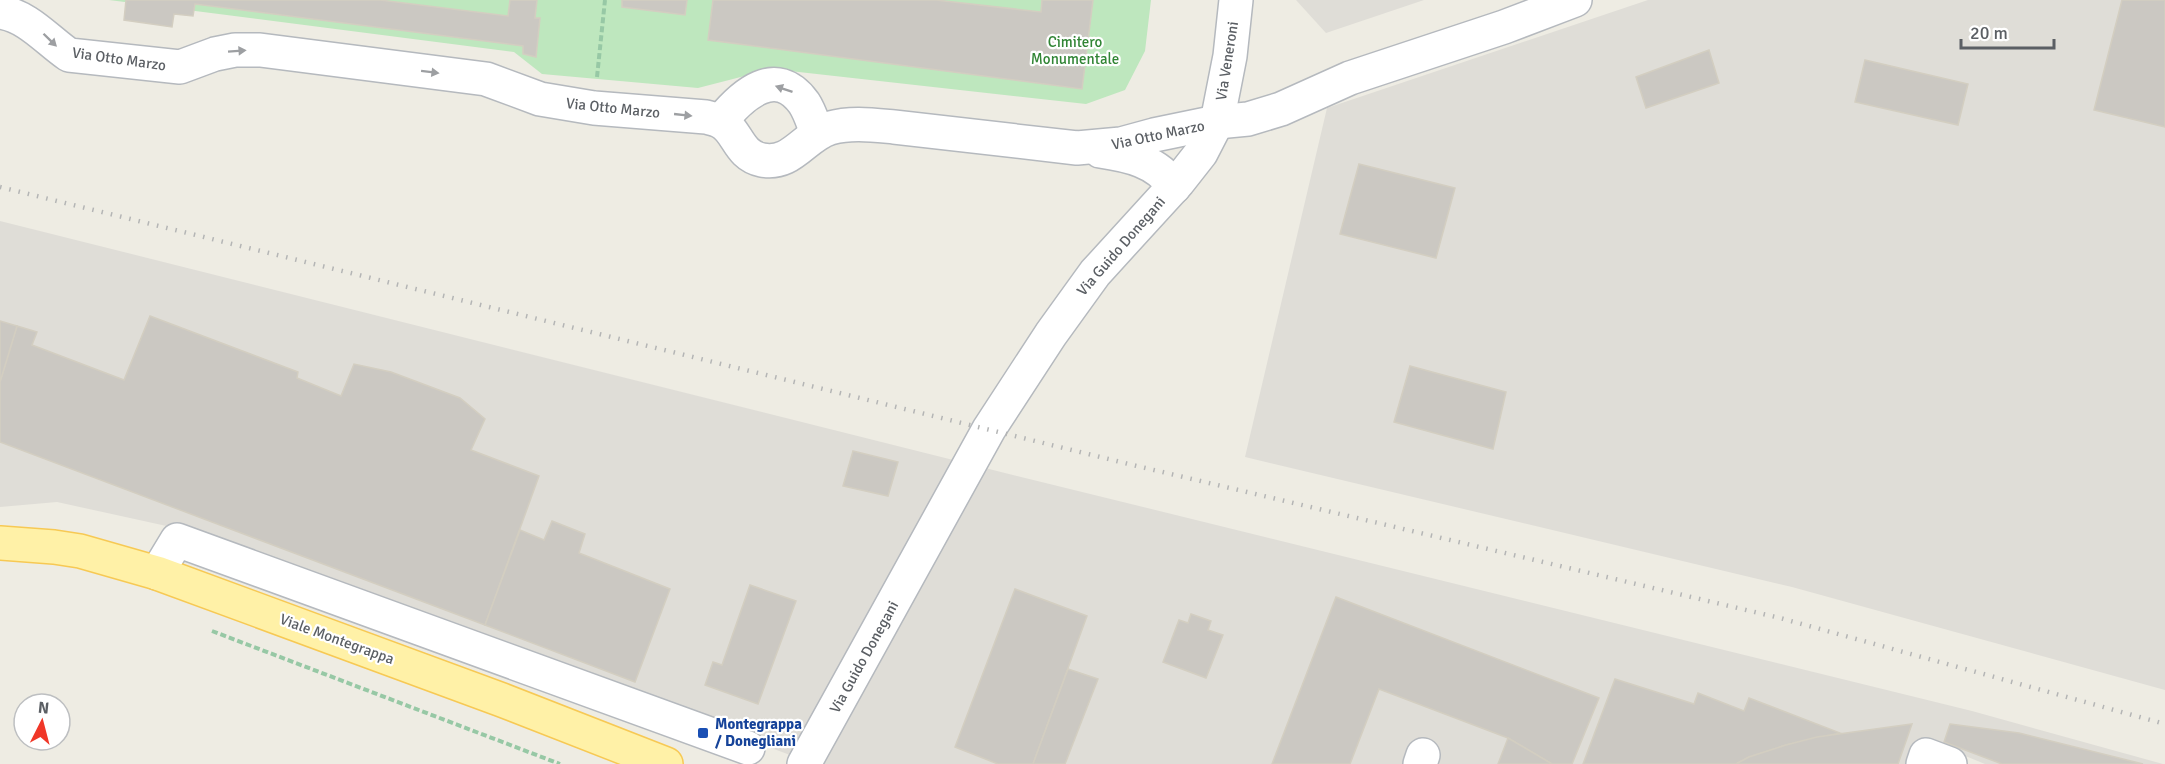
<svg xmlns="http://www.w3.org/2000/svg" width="2165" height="764" viewBox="0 0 2165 764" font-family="Signika,sans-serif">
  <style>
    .industrial { fill: #dfddd7 }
    .green { fill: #bee7be }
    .building { fill: #cbc8c2; stroke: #d3cec1; stroke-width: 1.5 }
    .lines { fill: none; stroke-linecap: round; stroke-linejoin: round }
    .minor-casing { stroke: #b5b9be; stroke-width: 36 }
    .major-casing { stroke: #f7c954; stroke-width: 36 }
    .path { stroke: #97c8a5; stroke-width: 4; stroke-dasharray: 6 3; stroke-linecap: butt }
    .minor { stroke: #fff; stroke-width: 33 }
    .major { stroke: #fff1a7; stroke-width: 33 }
    .rail { stroke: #b4b5b5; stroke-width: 4.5; stroke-dasharray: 1.5 8; stroke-linecap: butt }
    .oneway { fill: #9d9fa2 }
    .transit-dot { fill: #1a4fb4; stroke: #fff; stroke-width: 2 }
    .labels { text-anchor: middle; stroke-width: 4.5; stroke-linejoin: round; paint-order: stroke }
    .park-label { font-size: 15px; fill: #318535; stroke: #fff }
    .street-label { font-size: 15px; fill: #5b5f64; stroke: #fff }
    .transit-label { font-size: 15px; font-weight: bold; fill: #164399; stroke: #fff; text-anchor: start }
  </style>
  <rect width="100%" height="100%" fill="#eeece3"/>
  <!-- industrial -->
  <g class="industrial">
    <polygon points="1296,0 1424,0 1326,33"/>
    <polygon points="1648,0 2165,0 2165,690 1792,587 1245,457 1327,108"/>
    <polygon points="0,221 1001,472 1972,711 2163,764 1985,764 1926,740 1916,764 814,764 203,534 57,502 0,507"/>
  </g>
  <!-- green -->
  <polygon class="green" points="109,0 1151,0 1145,51 1125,90 1086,104 772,69 698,88 542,74 514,52"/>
  <!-- building -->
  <g class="building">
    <polygon points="126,0 380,0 508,16 510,0 537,0 535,18 540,18 536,57 523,54 523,46 195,4 193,16 174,14 172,27 124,20"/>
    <polygon points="622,0 687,0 685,15 622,7"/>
    <polygon points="713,0 936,0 1041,12 1042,0 1093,0 1082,89 708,40"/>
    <polygon points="2122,0 2165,0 2165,127 2094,110"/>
    <polygon points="1709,50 1719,83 1646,108 1636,77"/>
    <polygon points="1865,60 1968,84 1958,125 1855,102"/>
    <polygon points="1359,164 1455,188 1436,258 1340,234"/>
    <polygon points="150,316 298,372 297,378 341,396 354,364 391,372 460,398 485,419 471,450 539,476 485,625 0,442 0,382 17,326 37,332 32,345 124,380"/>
    <polygon points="0,321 17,326 0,382"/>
    <polygon points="1410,366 1506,392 1493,449 1394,422"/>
    <polygon points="853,451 898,462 888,496 843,486"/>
    <polygon points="552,521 585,534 579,553 670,589 635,682 485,625 520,530 544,540"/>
    <polygon points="750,585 796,601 758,704 705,685 713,662 722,665"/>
    <polygon points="1015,589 1087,616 1033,764 998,764 955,747"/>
    <polygon points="1336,597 1599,698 1572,764 1552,764 1508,738 1379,689 1350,764 1272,764"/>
    <polygon points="1191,614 1211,621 1208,630 1223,635 1206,678 1163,662 1179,620 1188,623"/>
    <polygon points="1068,669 1098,679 1065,764 1033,764"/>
    <polygon points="1615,679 1694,704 1698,693 1744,711 1749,698 1840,733 1786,745 1749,757 1736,764 1583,764"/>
    <polygon points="1912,724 1898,764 1736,764 1749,757 1786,745 1817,737"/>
    <polygon points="1950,724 2019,733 2143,764 2002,764 1944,742"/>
    <polygon points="1508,738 1552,764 1498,764"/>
  </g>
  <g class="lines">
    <!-- minor casing -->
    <g class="minor-casing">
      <g id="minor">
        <path d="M0,12c28,4 47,28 69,43l111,12 35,-13 20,-4h25l226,29 54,20 54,9 112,9c4,1 9,2 13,4 19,8 18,34 43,39 30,6 42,-24 68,-32 21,-6 43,-3 64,-1l183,21 44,-4 33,-9 63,-13 31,-3 33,-10 69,-31 154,-51 71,-27"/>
        <path d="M721,121c21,-26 55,-57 83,-18 6,9 9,20 13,30"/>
        <path d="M1100,151c27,4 58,10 74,36"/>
        <polyline points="157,573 177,540 748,748"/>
        <polyline points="804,764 989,429 1051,334 1095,273 1179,181 1201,153 1217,122 1230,56 1236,0"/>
        <polyline points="1420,764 1423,755"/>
        <polyline points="1923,764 1926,755 1950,764"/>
      </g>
    </g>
    <!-- major casing -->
    <g class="major-casing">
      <polyline id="major" points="0,543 54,547 80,551 157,573 502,700 666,764"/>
    </g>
    <!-- path -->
    <g class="path">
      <polyline points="597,77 605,0"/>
      <polyline points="212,631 560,764"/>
    </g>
    <!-- minor -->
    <use href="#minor" class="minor"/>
    <!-- major -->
    <use href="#major" class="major"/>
    <!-- rail -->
    <polyline class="rail" points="0,187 1137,466 1780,618 2165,724"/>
  </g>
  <!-- one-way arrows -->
  <defs><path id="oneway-solid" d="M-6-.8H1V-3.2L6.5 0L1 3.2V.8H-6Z" transform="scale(1.5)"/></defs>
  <g class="oneway">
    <use href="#oneway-solid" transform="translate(50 40) rotate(44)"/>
    <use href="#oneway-solid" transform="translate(237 51) rotate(-4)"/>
    <use href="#oneway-solid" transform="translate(430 72) rotate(7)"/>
    <use href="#oneway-solid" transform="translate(784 89) rotate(-161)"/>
    <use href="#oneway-solid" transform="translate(683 115) rotate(6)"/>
  </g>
  <!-- markers -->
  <rect class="transit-dot" x="697" y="727" width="12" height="12" rx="3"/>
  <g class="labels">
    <!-- park labels -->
    <g class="park-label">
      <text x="1075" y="47">Cimitero<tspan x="1075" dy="17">Monumentale</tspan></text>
    </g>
    <!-- street labels -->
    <g class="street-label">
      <text transform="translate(119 59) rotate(8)" y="5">Via Otto Marzo</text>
      <text transform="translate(1227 61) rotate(-81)" y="5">Via Veneroni</text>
      <text transform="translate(613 108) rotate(6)" y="5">Via Otto Marzo</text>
      <text transform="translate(1158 135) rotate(-12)" y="5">Via Otto Marzo</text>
      <text transform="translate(1121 246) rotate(-49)" y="5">Via Guido Donegani</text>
      <text transform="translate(337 639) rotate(20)" y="5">Viale Montegrappa</text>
      <text transform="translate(864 657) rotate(-61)" y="5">Via Guido Donegani</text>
    </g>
    <!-- transit labels -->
    <g class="transit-label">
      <text x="715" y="729">Montegrappa<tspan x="715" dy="17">/ Donegliani</tspan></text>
    </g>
  </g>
  <!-- north arrow -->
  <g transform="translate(42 722) rotate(6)"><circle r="28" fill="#ffffff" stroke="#bdbfc1" stroke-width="1.5"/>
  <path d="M0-4.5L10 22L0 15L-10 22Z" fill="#f03728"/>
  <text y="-9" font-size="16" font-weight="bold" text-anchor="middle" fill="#5b5f64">N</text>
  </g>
  <!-- scale -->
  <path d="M1961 39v9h93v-9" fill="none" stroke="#5b5f64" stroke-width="3"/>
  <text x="1970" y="39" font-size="18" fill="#5b5f64" stroke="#ffffff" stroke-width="4.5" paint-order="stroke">20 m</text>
</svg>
